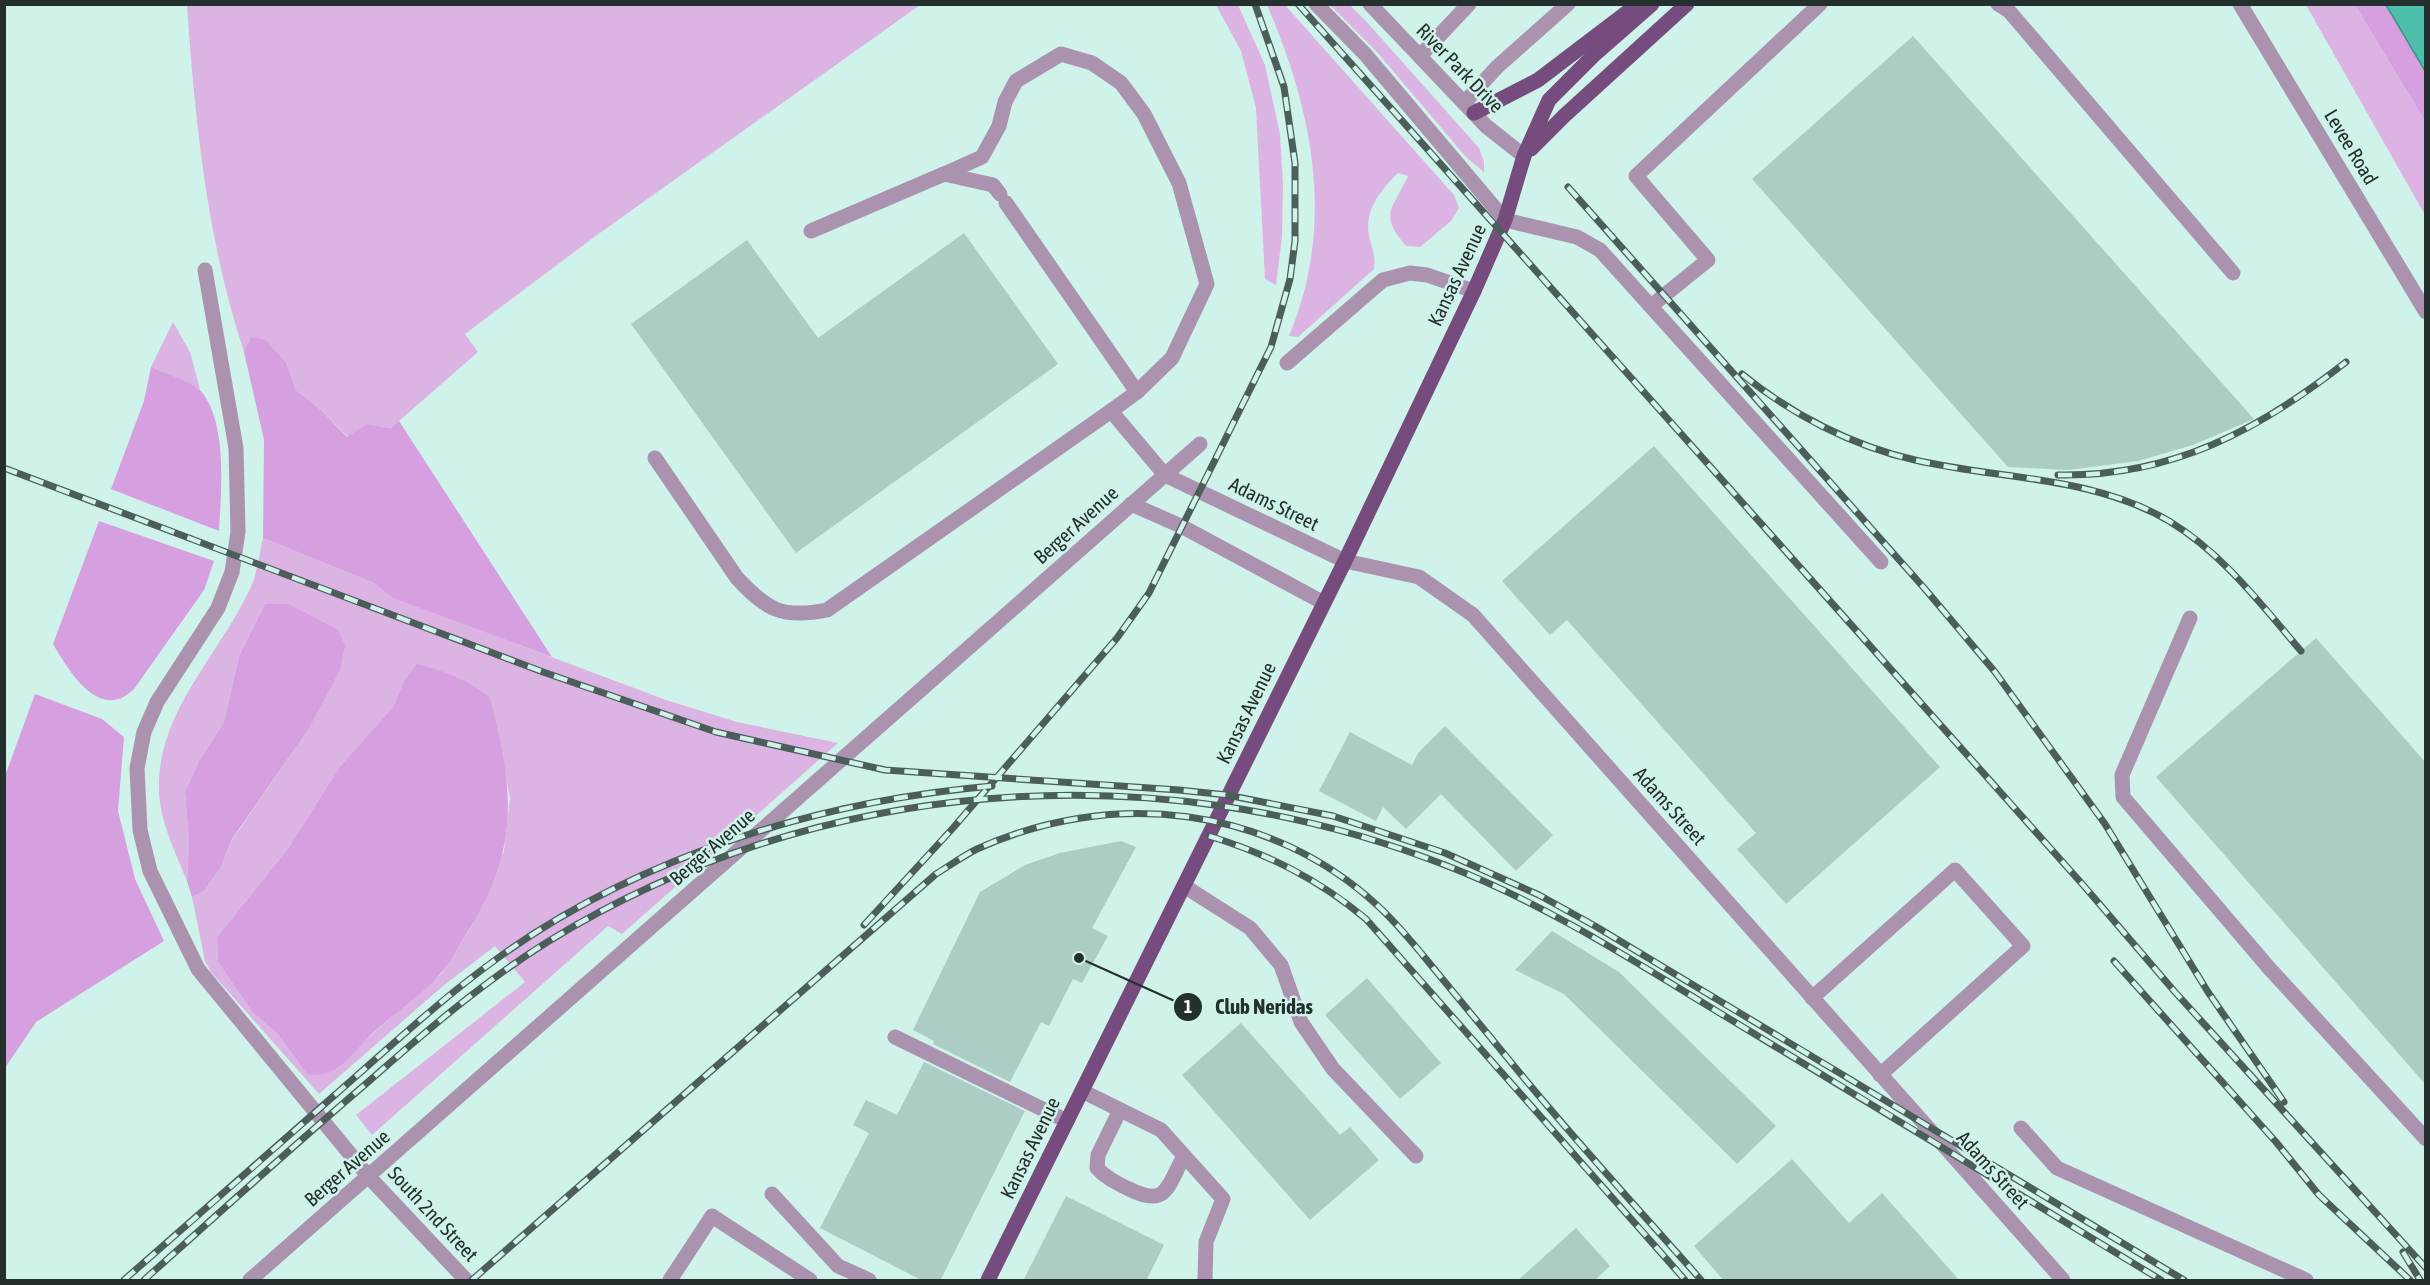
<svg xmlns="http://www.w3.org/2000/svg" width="2430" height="1285" viewBox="0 0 2430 1285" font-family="'Asap Condensed',sans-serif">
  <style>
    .green { fill: #dcb4e3; fill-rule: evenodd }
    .forest { fill: #d6a0e0 }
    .water { fill: #4dbea9; stroke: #409384; stroke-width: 1.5 }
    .building { fill: #abcdc5 }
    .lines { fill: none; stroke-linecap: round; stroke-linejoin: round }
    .minor { stroke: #ab93af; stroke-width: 15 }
    .major { stroke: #754c7d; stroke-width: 15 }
    .rail-casing { stroke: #4b5e59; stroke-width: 7 }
    .rail { stroke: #cff2ea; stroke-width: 4.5; stroke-dasharray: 14; stroke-linecap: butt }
    .labels { text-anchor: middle; stroke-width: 5; stroke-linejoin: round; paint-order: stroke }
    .street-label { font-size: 20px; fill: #23302d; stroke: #cff2ea }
    .leader { fill: none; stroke: #23302d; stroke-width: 2 }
    .callout-dot { fill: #23302d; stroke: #cff2ea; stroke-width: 2 }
    .mark-label { font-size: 18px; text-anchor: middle; font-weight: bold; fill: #fff }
    .callout-label { font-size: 21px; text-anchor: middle; font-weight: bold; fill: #23302d; stroke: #cff2ea; stroke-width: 5; stroke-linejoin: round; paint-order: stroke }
  </style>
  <rect width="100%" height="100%" fill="#cff2ea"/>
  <!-- green -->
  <g class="green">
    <path d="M187,5h733l-323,230 -132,99 13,18 -87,76 -25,-4 -18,13 -26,-26 -26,-21 -10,-28 -35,-24 -7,14c-37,-112 -49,-230 -57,-347z"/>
    <polygon points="1216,5 1238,5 1265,65 1280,134 1283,185 1282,236 1276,285 1265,279 1256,108 1241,51"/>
    <path d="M1267,5h18l169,190 5,13 -8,13 -31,26 -14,-1c-28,-32 -13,-37 2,-70l-10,-3c-17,16 -34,38 -29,63 3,13 7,19 5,33l-76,68 -9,-1c47,-112 24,-224 -22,-331z"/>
    <polygon points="1330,5 1350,5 1365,20 1479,148 1484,162 1484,172 1466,157 1377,52"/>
    <polygon points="2306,5 2355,5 2425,121 2425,215"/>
    <polygon points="173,322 190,352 200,389 151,367"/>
    <path d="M263,538l111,45 20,15 272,102 71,22 101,21 -216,191 -14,-8 -236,209 -16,-20 169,-133 -30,-36 -52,40 -124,108 -108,-122 -6,-11 -13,-64 12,-6 17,-24 11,-27 76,-110 29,-101 -72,-25 -26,52 -15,66 -25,39 -14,31 4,49 -2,40c-11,-28 -28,-61 -28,-92 -2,-76 59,-133 90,-198 8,-15 10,-36 14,-53zM404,681l86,16 20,101 -6,53 -32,74 -31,49 -78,68 -25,26 -31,6 -31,-42 -23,-19 -35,-51 -1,-25 73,-91 84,-117 19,-22z"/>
  </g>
  <!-- forest -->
  <g class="forest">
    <polygon points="2355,5 2386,5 2425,71 2425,121"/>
    <polygon points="251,337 264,339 286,362 296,390 322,411 347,437 366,424 391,428 399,421 552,657 393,598 374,583 263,538 264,440 244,352"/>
    <path d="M151,367c11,5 43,16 50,24 27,33 20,100 18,140l-108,-42 33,-88z"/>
    <path d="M99,521l115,40 -10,29 -70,99c-4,3 -10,9 -16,10 -28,9 -53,-35 -65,-55z"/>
    <polygon points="265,604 288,604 337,629 345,645 340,670 308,730 232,839 221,867 204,891 192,897 187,881 189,841 185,792 199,761 224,722 239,656"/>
    <path d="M417,664c28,7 50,16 73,33 24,96 31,151 -25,239 -8,12 -15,27 -25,38 -18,21 -44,38 -65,57 -23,20 -35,49 -68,43l-31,-42 -23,-19 -35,-51 -1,-25 73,-91 50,-79 53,-60 11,-26z"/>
    <polygon points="35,694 102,719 124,737 118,811 135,879 164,941 36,1022 5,1068 5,776"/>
  </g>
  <!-- water -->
  <polygon class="water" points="2386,5 2425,5 2425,71"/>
  <!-- building -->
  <g class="building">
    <polygon points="1913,36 2254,419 2193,445 2138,461 2069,470 2008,467 1752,179"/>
    <polygon points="964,233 1058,364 796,553 631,324 747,240 818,338"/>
    <polygon points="1654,446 1940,767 1786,904 1737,849 1756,833 1567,620 1550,635 1502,581"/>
    <polygon points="2316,638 2426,763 2426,1085 2156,777"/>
    <polygon points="1445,726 1553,835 1516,871 1441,794 1406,829 1383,807 1376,821 1319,791 1350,732 1412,765 1418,753"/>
    <polygon points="1121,841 1136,847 1092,928 1108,936 1082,983 1073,979 1049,1026 1041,1022 1010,1082 933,1044 934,1041 913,1030 980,892 1025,865 1060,853"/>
    <polygon points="1552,931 1619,972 1776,1126 1737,1164 1564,994 1515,970"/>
    <polygon points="1367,978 1441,1063 1400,1099 1325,1015"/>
    <polygon points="1241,1023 1340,1135 1350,1127 1379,1160 1310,1220 1182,1075"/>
    <polygon points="924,1062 1025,1111 940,1281 923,1281 820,1228 869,1133 853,1125 866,1100 897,1115"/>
    <polygon points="1792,1159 1849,1223 1882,1193 1960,1281 1724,1281 1694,1246"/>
    <polygon points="1066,1196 1164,1245 1146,1281 1023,1281"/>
    <polygon points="1576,1228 1610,1266 1594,1281 1517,1281"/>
  </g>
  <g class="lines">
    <!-- minor -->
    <g class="minor">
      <polyline points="1316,4 1365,54 1505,220 1577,237 1600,250 1881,562"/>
      <polyline points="1370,4 1486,126 1524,156"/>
      <polyline points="1998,4 2009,11 2233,273"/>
      <polyline points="2240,4 2426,312"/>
      <polyline points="1420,56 1469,4"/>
      <polyline points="1464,103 1497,67 1568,4"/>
      <polyline points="944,174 982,157 999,126 1005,102 1016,81 1061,54 1092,63 1121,83 1144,114 1179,183 1207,284 1172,358 1137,392"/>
      <polyline points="811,231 944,174 993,185 1000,194"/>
      <polyline points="205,270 236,448 238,532 232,572 218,608 157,702 144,732 137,768 140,830 150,871 198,969 369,1177 466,1280"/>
      <polyline points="1651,306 1708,260 1636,176 1820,4"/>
      <polyline points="1287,363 1383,280 1410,273 1427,275 1474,291"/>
      <polyline points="1111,411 1165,475 1345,561 1419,577 1473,615 2063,1280"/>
      <path d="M655,458l82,120c30,32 45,41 90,32l284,-199 26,-19 -131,-189"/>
      <polyline points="1131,504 1183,527 1324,603"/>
      <polyline points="2190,618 2122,775 2123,797 2269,968 2426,1139"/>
      <polyline points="1184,886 1250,928 1281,965 1301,1022 1333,1069 1416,1156"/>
      <polyline points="1812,998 1955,870 2023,946 1880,1075"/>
      <polyline points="895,1037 1067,1121"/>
      <polyline points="1082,1091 1161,1130 1223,1199 1206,1242 1205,1280"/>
      <path d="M1120,1110l-22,45 -1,13c9,10 20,15 32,21 38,19 38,-2 55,-33"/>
      <polyline points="2021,1128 2057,1168 2306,1280"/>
      <polyline points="772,1194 838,1266 869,1280"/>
      <polyline points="250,1280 1200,444"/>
      <polyline points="670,1280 712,1216 810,1280"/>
    </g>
    <!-- major -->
    <g class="major">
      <polyline points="1474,113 1538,80 1638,4"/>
      <polyline points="1531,149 1564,116 1687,4"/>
      <polyline points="988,1280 1345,561 1474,291 1505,220 1524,156 1549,100 1595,54 1652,4"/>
    </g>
    <!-- rail casing -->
    <g class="rail-casing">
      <g id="rail">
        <polyline points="1298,4 2084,886 2175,992 2426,1268"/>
        <polyline points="1568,187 1925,589 1995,672 2105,824 2208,992 2284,1102"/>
        <path d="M1742,374c49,40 110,72 173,86 86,20 175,15 254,61 53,32 92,83 132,130"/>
        <polyline points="4,468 543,672 716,732 885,770 1179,790 1227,795 1333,816 1445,853 1539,895 1595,926 2184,1280"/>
        <path d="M2058,475c114,2 201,-45 288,-113"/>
        <path d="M1209,836c59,18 109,43 157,83l319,361"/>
        <polyline points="864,925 953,828 1117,638 1149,593 1271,347 1290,279 1295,241 1295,163 1284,87 1255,4"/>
        <polyline points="2114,961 2276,1142 2319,1195 2410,1280"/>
        <polyline points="2403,1252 2420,1280"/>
        <path d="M124,1280c71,-62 142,-124 212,-186 55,-48 107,-97 166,-139 141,-100 319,-154 490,-169"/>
        <path d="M144,1280c74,-66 148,-133 224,-198 57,-50 116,-101 181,-141 267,-164 605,-190 896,-76 104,40 198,102 293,159 142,85 282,171 423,256"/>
        <path d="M472,1280l464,-406c13,-8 27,-18 41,-25 134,-61 292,-44 401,57 23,21 42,46 62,70 28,34 56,68 84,102 57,69 118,135 177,202"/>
      </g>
    </g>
    <!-- rail -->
    <use href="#rail" class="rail"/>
  </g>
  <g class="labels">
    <!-- street labels -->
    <g class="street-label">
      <text transform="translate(1460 68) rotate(46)" y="7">River Park Drive</text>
      <text transform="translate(2351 147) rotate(59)" y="7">Levee Road</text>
      <text transform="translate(1457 275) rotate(-65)" y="7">Kansas Avenue</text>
      <text transform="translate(1274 504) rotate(26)" y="7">Adams Street</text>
      <text transform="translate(1076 525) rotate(-42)" y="7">Berger Avenue</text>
      <text transform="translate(1246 713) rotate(-64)" y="7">Kansas Avenue</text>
      <text transform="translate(1670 806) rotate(48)" y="7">Adams Street</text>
      <text transform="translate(712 847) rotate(-41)" y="7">Berger Avenue</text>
      <text transform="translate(1030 1148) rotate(-64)" y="7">Kansas Avenue</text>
      <text transform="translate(347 1168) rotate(-41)" y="7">Berger Avenue</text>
      <text transform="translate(1993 1170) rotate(48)" y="7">Adams Street</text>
      <text transform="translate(433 1214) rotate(47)" y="7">South 2nd Street</text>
    </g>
  </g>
  <!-- callouts -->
  <path class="leader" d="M1079 958L1188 1007"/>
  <g class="callout-dot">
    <circle cx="1079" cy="958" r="6"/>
    <circle cx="1188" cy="1007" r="15"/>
  </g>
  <g class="mark-label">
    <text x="1188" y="1013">1</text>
  </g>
  <g class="callout-label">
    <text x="1264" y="1014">Club Neridas</text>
  </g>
  <!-- border -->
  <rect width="2430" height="1285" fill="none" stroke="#23302d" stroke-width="12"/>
</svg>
